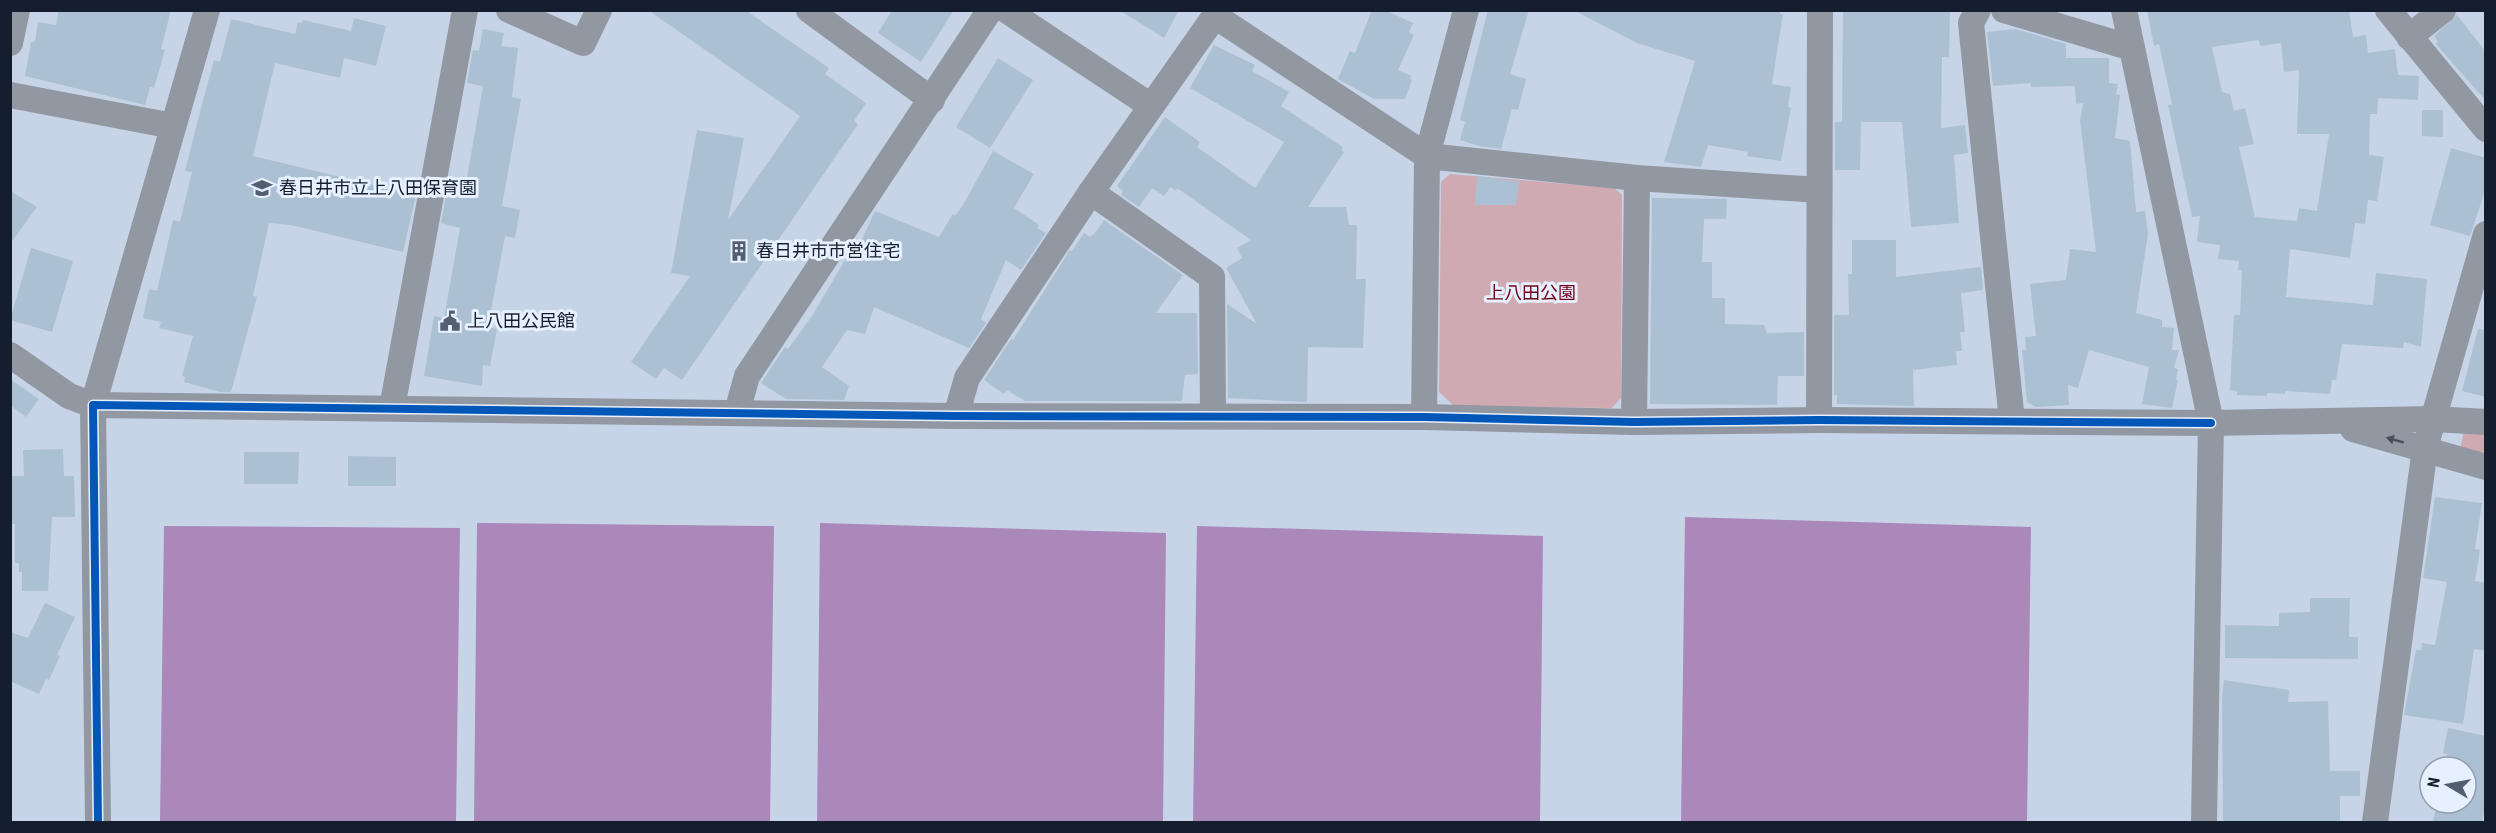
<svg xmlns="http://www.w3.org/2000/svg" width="2496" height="833" viewBox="0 0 2496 833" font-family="'Roboto Condensed','Noto Sans JP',sans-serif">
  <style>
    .green { fill: #cfaab2 }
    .water { fill: #aa88ba }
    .building { fill: #acc0d3; fill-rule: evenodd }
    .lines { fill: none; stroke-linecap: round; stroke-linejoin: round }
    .minor { stroke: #9298a1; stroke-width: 26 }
    .cycleway-casing { stroke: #e7f0ff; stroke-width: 11 }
    .cycleway { stroke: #0057b8; stroke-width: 8 }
    .oneway { fill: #464f5d }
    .labels { text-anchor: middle; stroke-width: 6; stroke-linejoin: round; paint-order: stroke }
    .poi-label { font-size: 18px; fill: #141e2f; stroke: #e7f0ff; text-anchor: start }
    .park-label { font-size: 18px; fill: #720016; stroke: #e7f0ff }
  </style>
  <rect width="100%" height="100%" fill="#c7d4e8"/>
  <!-- green -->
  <g class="green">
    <polygon points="1450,174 1614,188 1622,195 1621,398 1612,408 1454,406 1439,392 1441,182"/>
    <polygon points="2464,430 2485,431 2485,457 2460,450"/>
  </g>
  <!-- water -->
  <g class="water">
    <polygon points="1685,517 2031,527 2027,822 1681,822"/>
    <polygon points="477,523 774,526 770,822 474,822"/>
    <polygon points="820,523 1166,533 1163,822 817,822"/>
    <polygon points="164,526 460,528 456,822 160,822"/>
    <polygon points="1197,526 1543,536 1540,822 1193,822"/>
  </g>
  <!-- building -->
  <g class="building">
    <polygon points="59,10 171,10 161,49 165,50 154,88 150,87 145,105 25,76 31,42 35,42 38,22 56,25"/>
    <polygon points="648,10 745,10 829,68 825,74 866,103 854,121 858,124 682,380 664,368 656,379 631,362 690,276 671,273 697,130 744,138 728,220 800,116"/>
    <polygon points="892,10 954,10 921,62 878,33"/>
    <polygon points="1119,10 1179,10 1164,38"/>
    <polygon points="1372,10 1385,10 1413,23 1409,32 1414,35 1398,70 1411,76 1410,79 1412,80 1405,99 1374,99 1338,79 1350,51 1355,53"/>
    <polygon points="1488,10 1529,10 1510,74 1526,79 1518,110 1512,109 1501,149 1479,146 1460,140 1465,122 1460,120"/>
    <polygon points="1573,10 1780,10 1780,14 1783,14 1772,84 1791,87 1788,107 1791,108 1781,161 1747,156 1748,152 1708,145 1701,167 1664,162 1695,61 1637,43"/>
    <polygon points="1843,10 1950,12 1949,57 1942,57 1941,128 1965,125 1968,153 1954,155 1959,223 1911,227 1902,122 1861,122 1860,170 1835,170 1835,122 1854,122 1842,122"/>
    <path d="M2147,10h202l4,27 13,-2 2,18 27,-4 3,26 21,1 -1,24 -40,-2 -1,16h-7l-1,41 15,2 -7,44 -9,-1 -3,24 -10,-1 -5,35 -60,-9 -4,48 87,8 3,-32 51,6 -6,68 -17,-5 -1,6 -61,-4 -6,36h-4l-2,14 -45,-3v3l-18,-1v3l-30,-1v-4l-7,-1 4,-75h6l2,-45h-4l1,-9 -21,-2 2,-14 -23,-3 3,-26 -8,1 -24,-112 4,-1 -13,-60 -5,2zM2259,40l1,6 21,-3 3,29 15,-2 -2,64h32l-12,77 -18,-3 -2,13 -42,-4 -16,-70 15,-3 -9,-36 -11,3 -4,-17 -8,-2 -10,-45z"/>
    <polygon points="2457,15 2486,52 2486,101 2435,43 2438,42 2434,36"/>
    <polygon points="354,18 386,26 376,66 344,58 340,78 275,63 253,156 416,195 403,252 291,225 269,223 253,296 257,297 231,392 220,392 184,382 185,377 182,376 193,336 159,328 161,322 143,318 149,289 157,291 173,220 180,222 192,172 185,171 196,127 214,60 220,62 231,19 295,34 298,22 302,23 303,20 351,31"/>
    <polygon points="483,29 504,33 501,46 518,48 512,97 521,99 502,206 520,210 515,238 505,236 488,327 497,329 490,366 483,365 482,386 424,376 434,316 444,318 460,228 441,223 447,189 454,191 456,182 466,183 483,86 467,83 473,50 479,51"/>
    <polygon points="2016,29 2066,44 2066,58 2109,58 2109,83 2118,84 2116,94 2120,95 2115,138 2130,141 2136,212 2145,211 2148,234 2136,313 2162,320 2162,327 2174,328 2172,350 2179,350 2174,368 2178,369 2176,380 2178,380 2172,408 2142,404 2149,367 2089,350 2078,388 2068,385 2069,405 2036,407 2027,402 2022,350 2026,350 2025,337 2036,336 2030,284 2066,280 2070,249 2096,252 2080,120 2083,103 2076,104 2075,86 2031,87 2031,83 1993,86 1987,32"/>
    <polygon points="1214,45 1255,65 1252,71 1289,92 1281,106 1343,147 1341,150 1344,152 1308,207 1346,207 1349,225 1357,225 1356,279 1366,279 1363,348 1308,347 1307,402 1228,398 1227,304 1257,324 1226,268 1242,258 1237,248 1251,240 1177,188 1176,191 1171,187 1164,196 1152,188 1139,207 1121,195 1123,191 1117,186 1165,117 1200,142 1197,147 1255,188 1284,142 1190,88"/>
    <polygon points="998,58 1033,80 990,148 956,127"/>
    <polygon points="2422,110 2443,110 2443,137 2422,136"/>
    <polygon points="2451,148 2486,158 2486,188 2470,236 2430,225"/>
    <polygon points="993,151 1034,174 1014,208 1039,225 1037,228 1046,233 1021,270 1006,260 981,319 986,323 969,348 874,307 865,334 847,330 822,367 849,386 844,400 786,399 761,383 785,347 788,349 812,316 845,260 848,262 854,249 857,250 875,211 939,237 953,214 955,216 963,205"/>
    <polygon points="1477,176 1519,182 1516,205 1475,205"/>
    <polygon points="10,191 37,207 10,244"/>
    <polygon points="1652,198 1727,199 1726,219 1704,219 1702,262 1712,262 1712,298 1725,298 1725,324 1764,325 1767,333 1804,332 1804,376 1778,376 1777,405 1650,404"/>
    <polygon points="1104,220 1183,275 1156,313 1197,313 1198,374 1185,375 1182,401 1025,401 1007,390 1004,394 984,380 1011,339 1013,340 1070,250 1072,251 1084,233 1090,237 1095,233"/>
    <polygon points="1852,240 1896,240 1896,277 1981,267 1983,290 1961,293 1965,332 1960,332 1962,351 1956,351 1957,365 1913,370 1914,406 1837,404 1837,395 1834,395 1834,315 1849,315 1848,274 1852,274"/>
    <polygon points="31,248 73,261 52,332 10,320"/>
    <polygon points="2478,329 2486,330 2486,397 2462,391"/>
    <polygon points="10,379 39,399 26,417 10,405"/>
    <polygon points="63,449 64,476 74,476 75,517 52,517 48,591 22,591 22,572 19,572 19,563 15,563 15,524 10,524 10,476 24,476 23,450"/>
    <polygon points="244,452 299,452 298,484 244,484"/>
    <polygon points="348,456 396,457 396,486 348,486"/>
    <polygon points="2435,497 2482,503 2475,549 2480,550 2475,581 2486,583 2486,651 2474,649 2463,724 2404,715 2416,650 2421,650 2422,643 2435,645 2447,582 2423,578"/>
    <polygon points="2310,598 2350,598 2349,637 2358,637 2358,659 2225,658 2225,625 2279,626 2279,613 2310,612"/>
    <polygon points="45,603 75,617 57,655 60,656 49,680 46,679 39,694 10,681 10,632 28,638"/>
    <polygon points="2224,680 2289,690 2288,702 2328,701 2330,771 2360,771 2360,796 2340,796 2340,822 2223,822 2222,699"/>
    <polygon points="2448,728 2486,736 2486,802 2482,822 2433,822 2437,803 2466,803 2466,767 2444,767 2447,754 2443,753"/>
  </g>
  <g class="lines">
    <!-- minor -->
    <g class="minor">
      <polyline points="509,10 583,43 599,10"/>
      <polyline points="809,10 932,100"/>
      <polyline points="1006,10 1151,106"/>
      <polyline points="1978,10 1971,23 2012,421"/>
      <polyline points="2004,10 2132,48"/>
      <polyline points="2124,10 2211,423 2204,822"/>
      <polyline points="2388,10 2486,129"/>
      <polyline points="1215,16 1427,156 1637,178 1819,190"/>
      <polyline points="2409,37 2443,10"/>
      <polyline points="10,43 17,10"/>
      <polyline points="10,95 173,126"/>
      <polyline points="1091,192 1212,277 1213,416"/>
      <polyline points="10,355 69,396 93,405 956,416 1424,417 1634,422 1819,420 2211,423 2433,419 2486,422"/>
      <polyline points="392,408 465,10"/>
      <polyline points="737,412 747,376 990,10"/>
      <polyline points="956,416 967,378 1091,192 1219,10"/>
      <polyline points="1424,417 1427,156 1466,10"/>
      <polyline points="1819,420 1820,10"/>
      <polyline points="1634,422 1637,178"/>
      <polyline points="2353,429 2486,467"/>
      <polyline points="98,822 93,405 207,10"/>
      <polyline points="2375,822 2425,448 2486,234"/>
    </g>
    <!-- cycleway casing -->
    <g class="cycleway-casing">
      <polyline id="cycleway" points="98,822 93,405 956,416 1424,417 1634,422 1819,420 2211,423"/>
    </g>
    <!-- cycleway -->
    <use href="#cycleway" class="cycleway"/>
  </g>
  <!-- one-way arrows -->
  <defs><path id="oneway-solid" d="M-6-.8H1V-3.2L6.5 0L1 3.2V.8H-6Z" transform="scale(1.5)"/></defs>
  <use class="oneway" href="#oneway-solid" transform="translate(2395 440) rotate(-164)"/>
  <!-- icons -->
  <defs>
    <g id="school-bare" transform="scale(1.62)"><path d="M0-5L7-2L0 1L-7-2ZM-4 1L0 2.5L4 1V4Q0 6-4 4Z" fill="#535e70" stroke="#e7f0ff" stroke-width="2.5" paint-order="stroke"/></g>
    <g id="building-bare" transform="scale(1.62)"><path d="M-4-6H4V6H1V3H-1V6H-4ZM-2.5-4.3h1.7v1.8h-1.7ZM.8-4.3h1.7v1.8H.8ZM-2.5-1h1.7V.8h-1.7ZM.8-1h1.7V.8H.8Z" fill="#535e70" stroke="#e7f0ff" stroke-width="2.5" paint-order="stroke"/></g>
    <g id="civic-bare" transform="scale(1.62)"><path d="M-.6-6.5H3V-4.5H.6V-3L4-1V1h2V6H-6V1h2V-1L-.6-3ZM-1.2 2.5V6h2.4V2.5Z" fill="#535e70" stroke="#e7f0ff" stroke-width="2.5" paint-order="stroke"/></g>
  </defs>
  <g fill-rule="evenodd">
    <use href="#school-bare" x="262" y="188"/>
    <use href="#building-bare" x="739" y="251"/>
    <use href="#civic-bare" x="450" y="321"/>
  </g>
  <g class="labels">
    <!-- poi labels -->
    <g class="poi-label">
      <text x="279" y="194">春日井市立上八田保育園</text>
      <text x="756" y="257">春日井市市営住宅</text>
      <text x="467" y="327">上八田公民館</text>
    </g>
    <!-- park labels -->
    <g class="park-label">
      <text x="1531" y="299">上八田公園</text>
    </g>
  </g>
  <!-- border -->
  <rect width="2496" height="833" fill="none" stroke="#141e2f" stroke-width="24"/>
  <!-- north arrow -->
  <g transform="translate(2448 785) rotate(280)"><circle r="28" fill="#e7f0ff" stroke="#939cac" stroke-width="1.5"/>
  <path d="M0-4.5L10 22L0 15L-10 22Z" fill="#535e70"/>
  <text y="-9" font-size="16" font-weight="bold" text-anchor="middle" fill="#141e2f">N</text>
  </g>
</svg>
